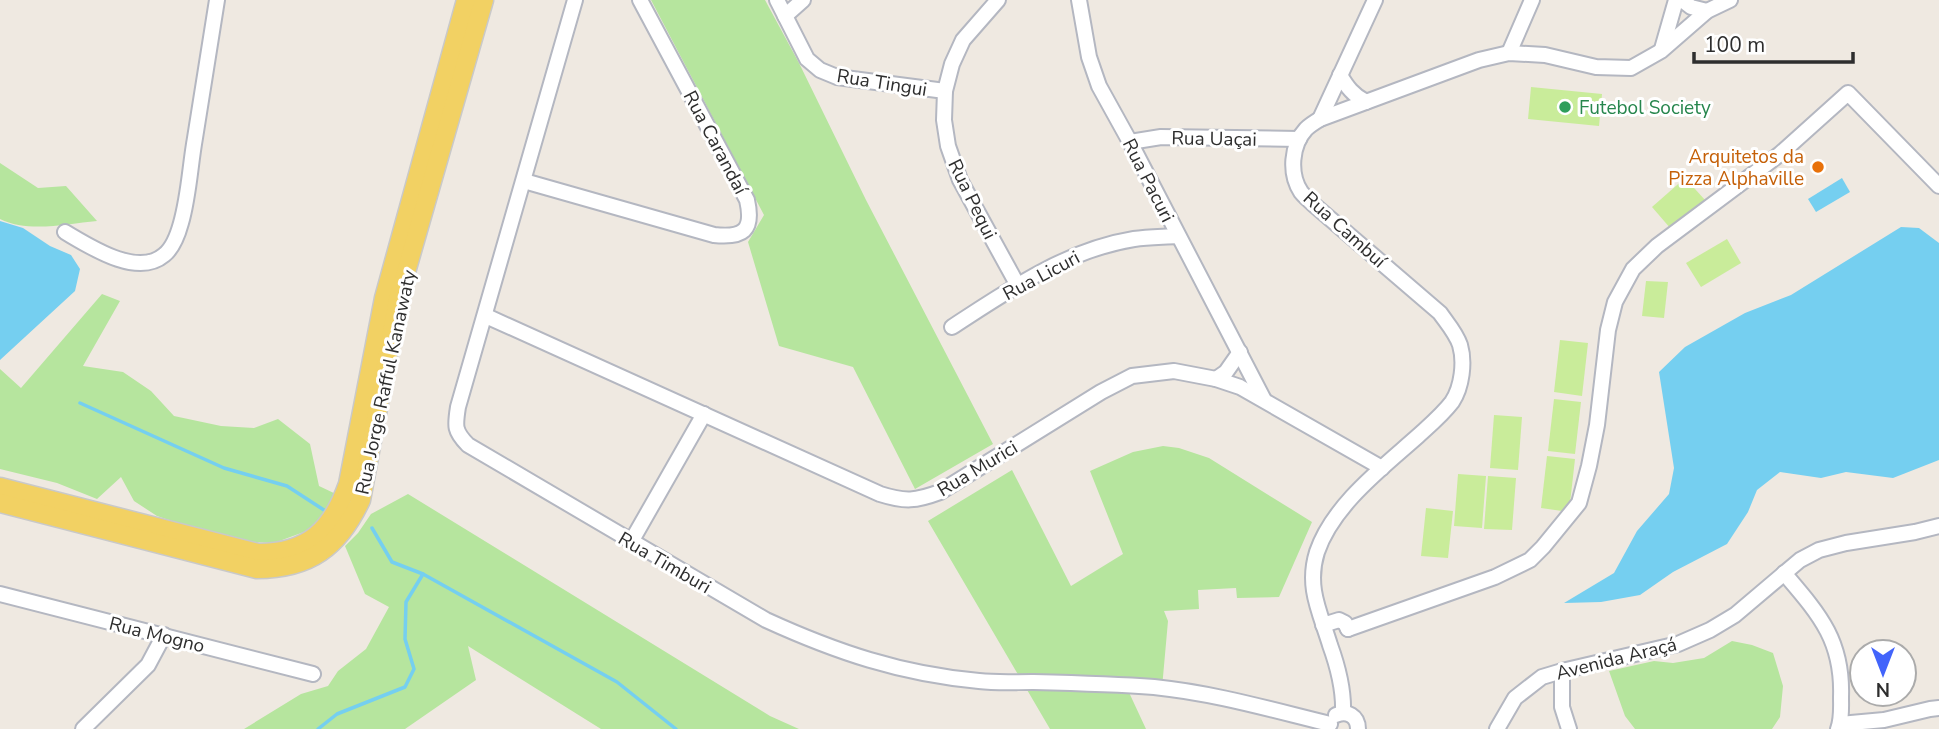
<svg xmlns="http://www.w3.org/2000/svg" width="1939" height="729" viewBox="0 0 1939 729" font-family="'Nunito Sans',sans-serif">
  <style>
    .green { fill: #b6e59e }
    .pitch { fill: #c9ec9a }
    .water { fill: #75cff0 }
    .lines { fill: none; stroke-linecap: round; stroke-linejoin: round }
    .stream { stroke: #75cff0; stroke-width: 3.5 }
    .minor-casing { stroke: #b4b7c1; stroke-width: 18 }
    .major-casing { stroke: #c9c9c9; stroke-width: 21 }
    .minor { stroke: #fff; stroke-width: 14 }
    .major { stroke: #f2d163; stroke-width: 18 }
    .leisure-dot { fill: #2e9e5b; stroke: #fff; stroke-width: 2.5 }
    .food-dot { fill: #e8710a; stroke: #fff; stroke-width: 2.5 }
    .labels { text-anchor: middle; stroke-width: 6; stroke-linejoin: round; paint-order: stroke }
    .street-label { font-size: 19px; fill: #2e2e2e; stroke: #fff }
    .leisure-label { font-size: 19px; fill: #27864d; stroke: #fff; text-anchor: start }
    .food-label { font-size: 19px; fill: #c56008; stroke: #fff; text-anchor: end }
  </style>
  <rect width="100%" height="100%" fill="#efe9e1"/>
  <!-- green -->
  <g class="green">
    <polygon points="651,0 765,0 799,63 866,200 993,444 915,489 853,367 779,346 748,242 764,215"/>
    <path d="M0,163l38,25 28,-2 31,35c-31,3 -69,12 -97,-2z"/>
    <polygon points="102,294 120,301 83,366 123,372 151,391 174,416 221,426 254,428 278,419 310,444 319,486 338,495 312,529 274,543 231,541 157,516 134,501 121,477 97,499 57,483 0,469 0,369 21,388"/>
    <polygon points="1163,446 1179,448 1209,458 1312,522 1279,597 1237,598 1236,588 1198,590 1199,609 1164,611 1168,621 1162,688 1126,686 1146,729 1050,729 928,521 1012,470 1071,586 1123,554 1090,471 1133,452"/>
    <polygon points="408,494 770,716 799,729 601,729 468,646 476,680 405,729 244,729 301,694 328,686 338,671 366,649 389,607 365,594 345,546 358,533 371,514"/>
    <polygon points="1732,641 1752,645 1773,653 1783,686 1780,717 1772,729 1635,729 1625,716 1609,671 1654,661 1673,663 1704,658"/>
  </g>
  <!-- pitch -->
  <g class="pitch">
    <polygon points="1531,87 1602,94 1599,126 1528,119"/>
    <polygon points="1685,178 1705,200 1671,229 1652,207"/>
    <polygon points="1727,239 1741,263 1701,287 1686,263"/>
    <polygon points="1646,281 1668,282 1664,318 1642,316"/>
    <polygon points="1560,340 1588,343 1582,396 1554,392"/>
    <polygon points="1554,399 1581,402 1575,454 1548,451"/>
    <polygon points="1494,415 1522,417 1518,470 1490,468"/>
    <polygon points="1547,456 1575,459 1569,512 1541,508"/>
    <polygon points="1458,474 1486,476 1482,528 1454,526"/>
    <polygon points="1488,476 1516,478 1512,530 1484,529"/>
    <polygon points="1426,508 1453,511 1448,558 1421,556"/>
  </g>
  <!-- water -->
  <g class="water">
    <polygon points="1842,178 1850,192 1816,212 1808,199"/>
    <polygon points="0,221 23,228 50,246 71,255 80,269 75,291 0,360"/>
    <polygon points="1901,227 1919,228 1939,243 1939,460 1893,478 1846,472 1821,478 1780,472 1757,490 1748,512 1727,544 1673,572 1640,595 1601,602 1564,603 1614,573 1637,531 1669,494 1674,468 1659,372 1685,347 1745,313 1791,295"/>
  </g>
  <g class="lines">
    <!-- stream -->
    <g class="stream">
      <polyline points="80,403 224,468 287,486 327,512"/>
      <polyline points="372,528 392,562 423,574 617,682 676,729"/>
      <polyline points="318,729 337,714 405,687 414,669 405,639 406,602 423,574"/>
    </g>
    <!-- minor casing -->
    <g class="minor-casing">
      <g id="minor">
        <path d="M575,0l-117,407c-3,19 -4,24 10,38l298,175c70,32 135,54 213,61 17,2 35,1 53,1 40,1 81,2 122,5 60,6 118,23 176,37"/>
        <polyline points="777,0 807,59 820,70 837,77 945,91"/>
        <polyline points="998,0 963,40 952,64 945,91 944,120 948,146 960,180 1017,284"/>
        <polyline points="1079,0 1089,57 1099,86 1130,142 1264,400"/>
        <polyline points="1682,0 1691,7 1707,11"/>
        <polyline points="785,16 803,0"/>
        <polyline points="1662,49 1676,0"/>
        <polyline points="1509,53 1532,0"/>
        <path d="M1340,75c7,12 13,20 26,27"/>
        <polyline points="1320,119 1375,0"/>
        <polyline points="1130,142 1161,137 1299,139"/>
        <path d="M524,181l190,54c29,3 40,-4 33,-35l-107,-200"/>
        <path d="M65,232c24,14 72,46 99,23 9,-7 14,-21 17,-32 8,-28 9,-57 14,-85 7,-46 15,-92 22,-138"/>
        <path d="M486,316l394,178c25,8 36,7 60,-2l161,-100 31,-16 42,-5 42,8 24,8 142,81"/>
        <path d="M952,327c57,-37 114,-77 182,-88 14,-2 29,-2 43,-3"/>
        <polyline points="1216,379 1226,372 1240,352"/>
        <polyline points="631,542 704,414"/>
        <path d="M1784,573c35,41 59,67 57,124 0,10 1,22 -3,32"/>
        <polyline points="0,594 313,674"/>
        <polyline points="1323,625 1339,620 1345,623 1348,629"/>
        <polyline points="1348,629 1495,577 1530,560 1543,547 1579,503 1589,466 1597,425 1608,330 1615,302 1633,269 1657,246 1780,154 1848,93 1939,186"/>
        <polyline points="1562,671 1562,707 1569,729"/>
        <path d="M1343,713c1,-24 -5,-46 -13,-68 -10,-33 -24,-58 -13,-93 16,-47 65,-84 101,-116 12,-11 24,-21 34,-34 10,-15 13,-40 8,-57 -4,-12 -13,-22 -20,-32l-127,-109c-4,-4 -9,-8 -12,-12 -12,-18 -10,-47 5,-63 4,-4 9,-7 14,-10l159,-59 30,-7 36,2 51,12 35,1 30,-17 46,-40 23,-11"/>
        <path d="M1336,715c11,-5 22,1 22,14"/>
        <polyline points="1840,724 1884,720 1930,709 1939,708"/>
        <polyline points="83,729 148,665 164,635"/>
        <polyline points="1497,729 1515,698 1542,677 1562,671 1678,644 1710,630 1735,615 1800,560 1819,550 1846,543 1915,532 1939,526"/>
      </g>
    </g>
    <!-- major casing -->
    <g class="major-casing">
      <g id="major">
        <path d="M0,487l258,66c51,0 74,-24 90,-69l36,-186 82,-298"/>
        <path d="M0,503l257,66c53,0 82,-22 104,-69l37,-200 86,-300"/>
      </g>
    </g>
    <!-- minor -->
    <use href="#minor" class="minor"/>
    <!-- major -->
    <use href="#major" class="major"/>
  </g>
  <!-- markers -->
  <circle class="leisure-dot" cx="1565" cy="107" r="7"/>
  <circle class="food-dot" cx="1818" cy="167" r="7"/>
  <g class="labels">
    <!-- street labels -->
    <g class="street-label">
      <text transform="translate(882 82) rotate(9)" y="7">Rua Tingui</text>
      <text transform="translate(1214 138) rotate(1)" y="7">Rua Uaçai</text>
      <text transform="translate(716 142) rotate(62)" y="7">Rua Carandaí</text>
      <text transform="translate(1149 180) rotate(63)" y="7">Rua Pacuri</text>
      <text transform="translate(973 199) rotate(64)" y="7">Rua Pequi</text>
      <text transform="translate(1345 229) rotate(42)" y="7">Rua Cambuí</text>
      <text transform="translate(1041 275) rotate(-28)" y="7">Rua Licuri</text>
      <text transform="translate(385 382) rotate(-78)" y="7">Rua Jorge Rafful Kanawaty</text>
      <text transform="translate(977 468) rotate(-31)" y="7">Rua Murici</text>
      <text transform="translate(665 562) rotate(30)" y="7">Rua Timburi</text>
      <text transform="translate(157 634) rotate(14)" y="7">Rua Mogno</text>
      <text transform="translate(1616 658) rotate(-14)" y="7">Avenida Araçá</text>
    </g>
    <!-- leisure labels -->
    <g class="leisure-label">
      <text x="1579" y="114">Futebol Society</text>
    </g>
    <!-- food labels -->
    <g class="food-label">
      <text x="1804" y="163">Arquitetos da<tspan x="1804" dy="22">Pizza Alphaville</tspan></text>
    </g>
  </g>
  <!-- north arrow -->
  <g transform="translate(1883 673) rotate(180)"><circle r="33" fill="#ffffff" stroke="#ababab" stroke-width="2"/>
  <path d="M0-5L12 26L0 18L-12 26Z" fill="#4264fb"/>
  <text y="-10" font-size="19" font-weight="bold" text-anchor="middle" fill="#2e2e2e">N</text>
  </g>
  <!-- scale -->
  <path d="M1694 52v10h159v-10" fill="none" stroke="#2e2e2e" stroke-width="3.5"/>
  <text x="1704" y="52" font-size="21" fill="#2e2e2e" stroke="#ffffff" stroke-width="5" paint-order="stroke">100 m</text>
</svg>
